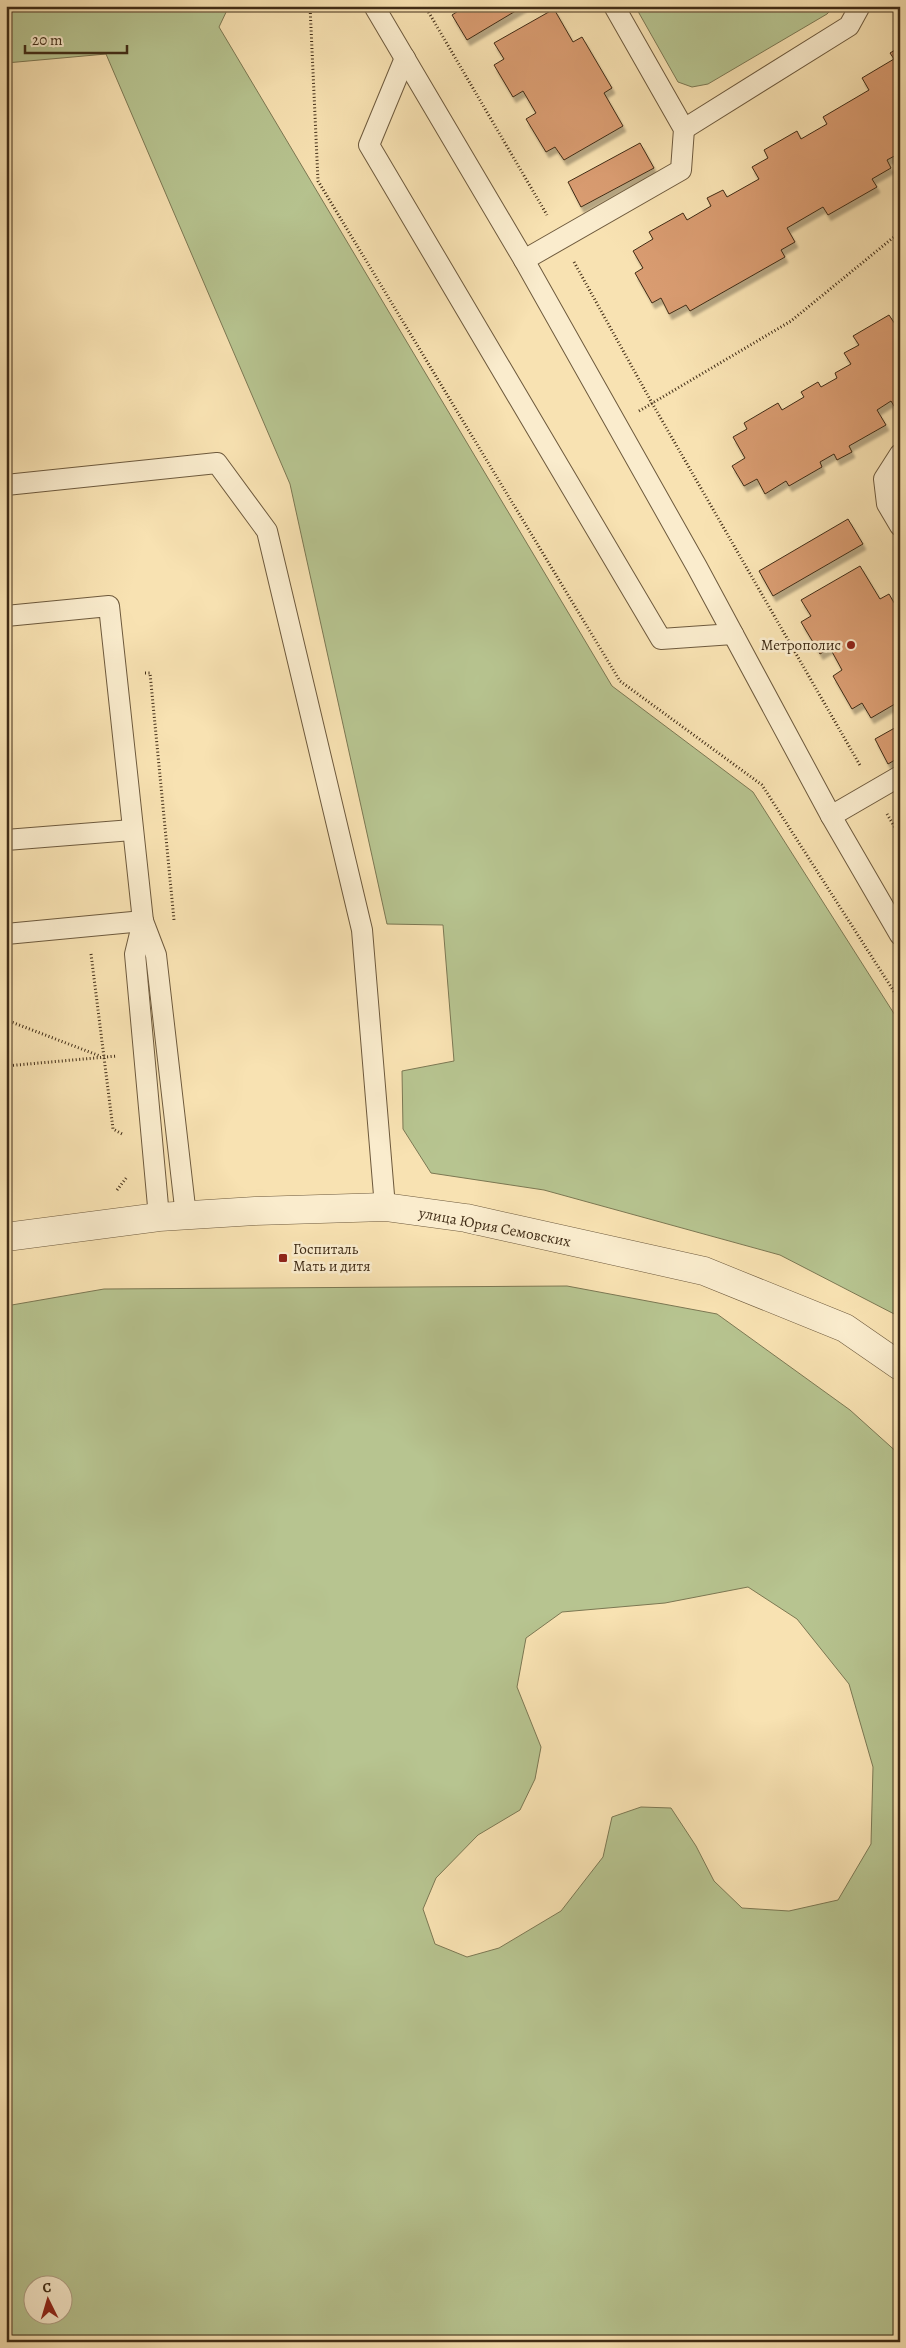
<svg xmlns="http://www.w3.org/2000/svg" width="906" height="2348" viewBox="0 0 906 2348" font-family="Alegreya,serif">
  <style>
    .green { fill: #b7c490; stroke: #7c7853; fill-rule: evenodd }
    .building { fill: #d99c71; stroke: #402c16; filter: url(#shadow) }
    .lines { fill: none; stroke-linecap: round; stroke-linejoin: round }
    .lane-casing { stroke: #6e5a3d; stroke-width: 22 }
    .street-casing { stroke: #6e5a3d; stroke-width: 29 }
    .path { stroke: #402c16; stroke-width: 3; stroke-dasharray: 1 2.5; stroke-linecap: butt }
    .lane { stroke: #faeccd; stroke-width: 20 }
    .street { stroke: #faeccd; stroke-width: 28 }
    .poi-dot { fill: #8f2418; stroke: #faeccd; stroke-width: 2 }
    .labels { text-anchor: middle; stroke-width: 5; stroke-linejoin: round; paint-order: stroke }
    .poi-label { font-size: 15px; fill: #402c16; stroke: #faeccd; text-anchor: end }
    .street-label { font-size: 15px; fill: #402c16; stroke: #faeccd }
  </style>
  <defs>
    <filter id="shadow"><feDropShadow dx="3" dy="5.5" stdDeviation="1" flood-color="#0004"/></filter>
  </defs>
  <rect width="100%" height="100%" fill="#f8e2b2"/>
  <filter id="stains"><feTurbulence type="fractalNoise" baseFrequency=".004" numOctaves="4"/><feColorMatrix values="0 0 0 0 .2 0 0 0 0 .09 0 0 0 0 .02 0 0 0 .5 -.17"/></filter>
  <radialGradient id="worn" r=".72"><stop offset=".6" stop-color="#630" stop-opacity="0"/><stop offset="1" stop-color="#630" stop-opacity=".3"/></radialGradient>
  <!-- green -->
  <g class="green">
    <polygon points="6,6 229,6 219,27 612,686 753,792 900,1023 900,1317 780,1255 544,1190 431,1173 403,1129 402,1071 454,1061 443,925 387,924 290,484 106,54 6,63"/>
    <polygon points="635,6 835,6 827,14 708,84 692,87 678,82"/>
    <path d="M567,1286l150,28 133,96 50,45v887h-894v-1036l98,-17zM748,1587l49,32 52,65 24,83 -2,77 -33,56 -49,11 -47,-3 -28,-27 -18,-35 -25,-38 -30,-1 -29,10 -9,40 -42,54 -62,37 -32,9 -32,-13 -12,-35 13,-31 42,-43 42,-25 15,-31 6,-32 -24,-60 9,-49 36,-26 103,-9zM32,2286h30v30h-30z"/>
  </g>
  <!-- building -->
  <g class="building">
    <polygon points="466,6 524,6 467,40 452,15"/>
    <polygon points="554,9 573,42 582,37 612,88 604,93 623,126 564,160 555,147 546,152 526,119 536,113 523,91 513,97 494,65 504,59 494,43"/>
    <polygon points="900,47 900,139 898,140 900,153 887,160 891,168 872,179 877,187 828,215 823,207 787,228 795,242 781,250 785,257 690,311 686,305 669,314 661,298 652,303 635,273 643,268 633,251 653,239 649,232 683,213 687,220 711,206 707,198 723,190 727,197 759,179 752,167 768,158 764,150 797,131 801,139 827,124 823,117 869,90 862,78 894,59 890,53"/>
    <polygon points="640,143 654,168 581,207 568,182"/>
    <polygon points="889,315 895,324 900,321 900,403 894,406 891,401 877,410 886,425 849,446 852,452 837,460 834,454 820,462 822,467 789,486 786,481 765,494 757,479 744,486 732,466 745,458 733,437 747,429 744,423 778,403 782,410 804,397 801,392 818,382 821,387 837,378 835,373 851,364 844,353 859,345 853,336"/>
    <polygon points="848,519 863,544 773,596 759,571"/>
    <polygon points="860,566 880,599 889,594 900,613 900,701 871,718 862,703 852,709 833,676 842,670 830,648 820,654 801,622 811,616 801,600"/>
    <polygon points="900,725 900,757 888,764 875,739"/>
  </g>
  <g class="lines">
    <!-- lane casing -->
    <g class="lane-casing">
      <g id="lane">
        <polyline points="374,6 524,260 697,567 831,816 900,935"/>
        <polyline points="405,58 369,145 661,639 733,634"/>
        <polyline points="684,129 849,26 860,6"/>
        <polyline points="524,260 681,170 684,129 614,6"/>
        <polyline points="900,454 884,479 887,504 900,526"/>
        <polyline points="6,485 217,463 267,531 362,930 385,1207"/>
        <polyline points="6,616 109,606 143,921 156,955 186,1216"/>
        <polyline points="831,816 900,776"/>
        <polyline points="6,840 132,830"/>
        <polyline points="143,921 135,954 159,1217"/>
        <polyline points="6,934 143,921"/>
      </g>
    </g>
    <!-- street casing -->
    <g class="street-casing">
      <polyline id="street" points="6,1237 159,1217 255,1211 385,1207 466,1218 704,1271 845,1328 900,1366"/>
    </g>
    <!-- path -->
    <g class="path">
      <polyline points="310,6 318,181 620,681 762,785 900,1001"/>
      <polyline points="425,6 547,215"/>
      <polyline points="574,262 652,403 861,767"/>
      <polyline points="639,411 791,321 900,232"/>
      <polyline points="145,673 150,673 174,920"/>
      <polyline points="887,814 900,836"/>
      <polyline points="91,954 113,1129 124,1135"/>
      <polyline points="6,1020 100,1056"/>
      <polyline points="6,1066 117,1056"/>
      <polyline points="117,1190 127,1177"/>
    </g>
    <!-- lane -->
    <use href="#lane" class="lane"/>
    <!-- street -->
    <use href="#street" class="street"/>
  </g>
  <!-- markers -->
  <g class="poi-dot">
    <circle cx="851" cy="645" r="5"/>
    <rect x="278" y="1253" width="10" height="10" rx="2.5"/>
  </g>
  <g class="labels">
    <!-- poi labels -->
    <g class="poi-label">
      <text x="841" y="650">Метрополис</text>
      <text x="293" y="1254" text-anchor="start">Госпиталь<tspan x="293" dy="17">Мать и дитя</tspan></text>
    </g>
    <!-- street labels -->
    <g class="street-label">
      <text transform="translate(495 1227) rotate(11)" y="5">улица Юрия Семовских</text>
    </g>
  </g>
  <!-- margin -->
  <rect width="906" height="2348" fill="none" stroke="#f8e2b2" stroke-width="25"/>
  <rect x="8" y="8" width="891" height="2333" fill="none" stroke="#402c16" stroke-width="2.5"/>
  <rect x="12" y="12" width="881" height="2323" fill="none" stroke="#402c16"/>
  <!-- north arrow -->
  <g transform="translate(48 2300) rotate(355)"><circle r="24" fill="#faeccd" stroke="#b09f84"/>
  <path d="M0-4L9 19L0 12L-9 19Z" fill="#8f2418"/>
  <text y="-8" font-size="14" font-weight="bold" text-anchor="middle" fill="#402c16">С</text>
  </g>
  <!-- scale -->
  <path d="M25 45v8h102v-8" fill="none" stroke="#402c16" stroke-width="2.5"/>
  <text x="32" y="45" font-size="15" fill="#402c16" stroke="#faeccd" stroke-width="4" paint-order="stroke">20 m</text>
  <rect width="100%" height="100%" filter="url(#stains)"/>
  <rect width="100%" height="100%" fill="url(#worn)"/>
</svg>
